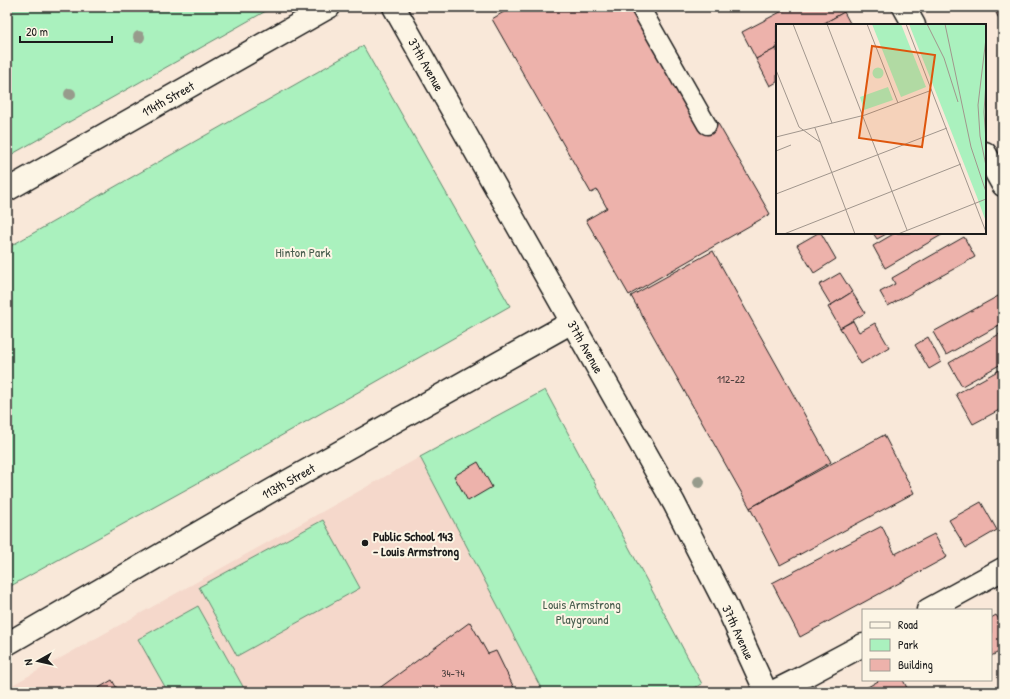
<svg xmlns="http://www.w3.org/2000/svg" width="1010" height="699" viewBox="0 0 1010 699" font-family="'Patrick Hand',sans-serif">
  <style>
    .built { fill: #f5d8cb }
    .green { fill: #aaf1be; stroke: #63866d }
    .building { fill: #edb2ab; stroke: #1c1c1c }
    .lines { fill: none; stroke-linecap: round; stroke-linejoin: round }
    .lane-casing { stroke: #1c1c1c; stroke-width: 21 }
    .street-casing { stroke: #1c1c1c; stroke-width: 25 }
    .lane { stroke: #fcf5e5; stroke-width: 18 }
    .street { stroke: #fcf5e5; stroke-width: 22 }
    .tree { fill: #979b8c }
    .poi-dot { fill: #1c1c1c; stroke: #fcf5e5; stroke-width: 1.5 }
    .labels { text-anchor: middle; stroke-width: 4; stroke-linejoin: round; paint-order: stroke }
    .number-label { font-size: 11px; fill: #504240 }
    .street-label { font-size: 13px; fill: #1c1c1c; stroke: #fcf5e5 }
    .park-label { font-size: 13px; fill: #475c4d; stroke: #fcf5e5 }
    .poi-label { font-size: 13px; font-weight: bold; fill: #1c1c1c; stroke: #fcf5e5; text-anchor: start }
    .inset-road { fill: none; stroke: #a1968d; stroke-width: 1 }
    .view { fill: #de560d; fill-opacity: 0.15; stroke: #de560d; stroke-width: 2 }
    .inset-edge { fill: none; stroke: #1c1c1c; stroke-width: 2 }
  </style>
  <rect width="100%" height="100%" fill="#f9e8d9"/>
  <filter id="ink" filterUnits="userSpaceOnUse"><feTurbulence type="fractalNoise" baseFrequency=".025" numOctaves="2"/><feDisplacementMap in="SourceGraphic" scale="8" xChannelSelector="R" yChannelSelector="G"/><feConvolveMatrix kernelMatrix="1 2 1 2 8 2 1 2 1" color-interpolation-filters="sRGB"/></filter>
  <g filter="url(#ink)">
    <!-- built -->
    <polygon class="built" points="420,457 543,692 7,692 7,688"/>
    <!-- green -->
    <g class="green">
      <polygon points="7,7 273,7 7,157"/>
      <polygon points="363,46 510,306 196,484 7,588 7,248"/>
      <polygon points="545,390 702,684 687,692 543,692 420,457"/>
      <polygon points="323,520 360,588 237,656 199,587"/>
      <polygon points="198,606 246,692 168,692 138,639"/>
    </g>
    <!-- building -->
    <g class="building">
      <polygon points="512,7 630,7 700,129 716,120 770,214 629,295 586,220 607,208 597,190 591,193 492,19"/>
      <polygon points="790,7 842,7 844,12 821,25 777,25 777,48 756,59 742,32"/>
      <polygon points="1003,9 1003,26 996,13"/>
      <polygon points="844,12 851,25 821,25"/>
      <polygon points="777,48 777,82 770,86 756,59"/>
      <polygon points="818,233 821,233 836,259 814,273 797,245"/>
      <polygon points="873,233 888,233 877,239"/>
      <polygon points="895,233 945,233 885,268 873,246"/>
      <polygon points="964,237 975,257 888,306 880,292 895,284 892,278"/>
      <polygon points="713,251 831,462 750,508 631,296"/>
      <polygon points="840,273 852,292 831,305 819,285"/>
      <polygon points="852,292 865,313 840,328 828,307"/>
      <polygon points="1000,295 1003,300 1003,323 946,355 933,332"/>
      <polygon points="853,321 859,332 875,323 889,347 861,364 840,328"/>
      <polygon points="1003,332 1003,363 962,386 949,363"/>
      <polygon points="928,337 941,362 929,369 915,345"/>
      <polygon points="1003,368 1003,408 973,424 956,394"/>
      <polygon points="884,435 914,493 780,565 750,508"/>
      <polygon points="478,462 492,487 468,501 454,476"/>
      <polygon points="981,502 997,530 966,548 949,520"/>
      <polygon points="882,526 895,554 934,534 947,557 800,637 772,583"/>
      <polygon points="996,615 1003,626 1003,650 991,656 991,618"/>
      <polygon points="470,622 488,654 496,651 516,692 374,692"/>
      <polygon points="112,680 119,692 92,692"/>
      <polygon points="880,680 903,680 909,692 859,692"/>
    </g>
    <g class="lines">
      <!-- lane casing -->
      <g class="lane-casing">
        <polyline id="lane" points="640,7 707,125"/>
      </g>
      <!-- street casing -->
      <g class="street-casing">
        <g id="street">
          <path id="s1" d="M394,7l280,496 53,104 39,85"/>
          <polyline points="904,7 914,25"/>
          <polyline points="985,153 1003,185"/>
          <path id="s2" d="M7,190l322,-183"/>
          <polyline points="928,610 1003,569"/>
          <path id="s3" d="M7,644l267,-155 298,-167"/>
          <polyline points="773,692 803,677 863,645"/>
        </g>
      </g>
      <!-- lane -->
      <use href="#lane" class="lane"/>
      <!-- street -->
      <use href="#street" class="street"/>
    </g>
    <!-- trees -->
    <g class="tree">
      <circle cx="139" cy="37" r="6"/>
      <circle cx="70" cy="94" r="6"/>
      <circle cx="699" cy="482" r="6"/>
    </g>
  </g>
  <!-- markers -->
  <circle class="poi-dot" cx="365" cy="543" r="4"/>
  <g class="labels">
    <!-- number labels -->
    <g class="number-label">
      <text x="731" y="383">112-22</text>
      <text x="453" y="677">34-74</text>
    </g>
    <!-- street labels -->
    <g class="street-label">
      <text dy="5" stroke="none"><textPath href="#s1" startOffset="66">37th Avenue</textPath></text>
      <text dy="5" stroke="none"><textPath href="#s2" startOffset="185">114th Street</textPath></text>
      <text dy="5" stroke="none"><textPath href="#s1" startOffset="390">37th Avenue</textPath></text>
      <text dy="5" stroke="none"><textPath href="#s3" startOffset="325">113th Street</textPath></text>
      <text dy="5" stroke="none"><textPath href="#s1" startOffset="714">37th Avenue</textPath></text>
    </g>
    <!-- park labels -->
    <g class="park-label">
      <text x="303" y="257">Hinton Park</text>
      <text x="582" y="609">Louis Armstrong<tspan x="582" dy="15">Playground</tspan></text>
    </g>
    <!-- poi labels -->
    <g class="poi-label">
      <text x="373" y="541">Public School 143<tspan x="373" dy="15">- Louis Armstrong</tspan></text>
    </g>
  </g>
  <!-- overview -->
  <g transform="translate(776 24)">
    <rect width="210" height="210" fill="#f9e8d9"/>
    <path d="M96,0h29l25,63 -25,10zM133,0h77v198l-9,-25zM96.5 49a5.5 5.5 0 1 1 11 0a5.5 5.5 0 1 1-11 0ZM112,63l5,13 -29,10 -4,-13z" fill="#aaf1be"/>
    <path class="inset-road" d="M17,0l39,99M51,0l80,206M91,0l31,79M130,0l80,208M151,0l17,34 14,44M169,0l26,123 15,45M210,14l-8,67 2,31 6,30M0,46l23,57 21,15M210,57l-2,31 2,29M39,104l40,106M0,113l89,-22 67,-25M0,127l15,-6M0,170l171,-66M8,210l177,-70M122,210l88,-35"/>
    <path class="view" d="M96,22l63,9 -13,92 -63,-9z"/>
    <rect width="210" height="210" class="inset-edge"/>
  </g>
  <!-- margin -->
  <rect width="1010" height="699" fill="none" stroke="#fcf5e5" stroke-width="24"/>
  <rect x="12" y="12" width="986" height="675" fill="none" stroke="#1c1c1c" stroke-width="1.5" filter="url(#ink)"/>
  <!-- legend -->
  <rect x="862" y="609" width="130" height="72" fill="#fcf5e5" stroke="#a29e95"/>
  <rect x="870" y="622" width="20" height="6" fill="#fcf5e5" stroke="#a29e95"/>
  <text x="898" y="629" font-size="12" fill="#1c1c1c">Road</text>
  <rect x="870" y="639" width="20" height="12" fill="#aaf1be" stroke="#a29e95"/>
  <text x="898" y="649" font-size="12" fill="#1c1c1c">Park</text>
  <rect x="870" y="659" width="20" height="12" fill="#edb2ab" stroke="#a29e95"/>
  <text x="898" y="669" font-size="12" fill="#1c1c1c">Building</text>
  <!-- north arrow -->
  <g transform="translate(38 661) rotate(262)" stroke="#fcf5e5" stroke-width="3" paint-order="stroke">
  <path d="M0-3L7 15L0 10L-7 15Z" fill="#1c1c1c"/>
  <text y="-6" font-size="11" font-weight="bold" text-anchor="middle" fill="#1c1c1c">N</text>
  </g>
  <!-- scale -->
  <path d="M20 36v6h92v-6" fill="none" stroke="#1c1c1c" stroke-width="2"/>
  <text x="26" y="36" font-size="12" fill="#1c1c1c" stroke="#fcf5e5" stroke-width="3" paint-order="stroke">20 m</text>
</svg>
